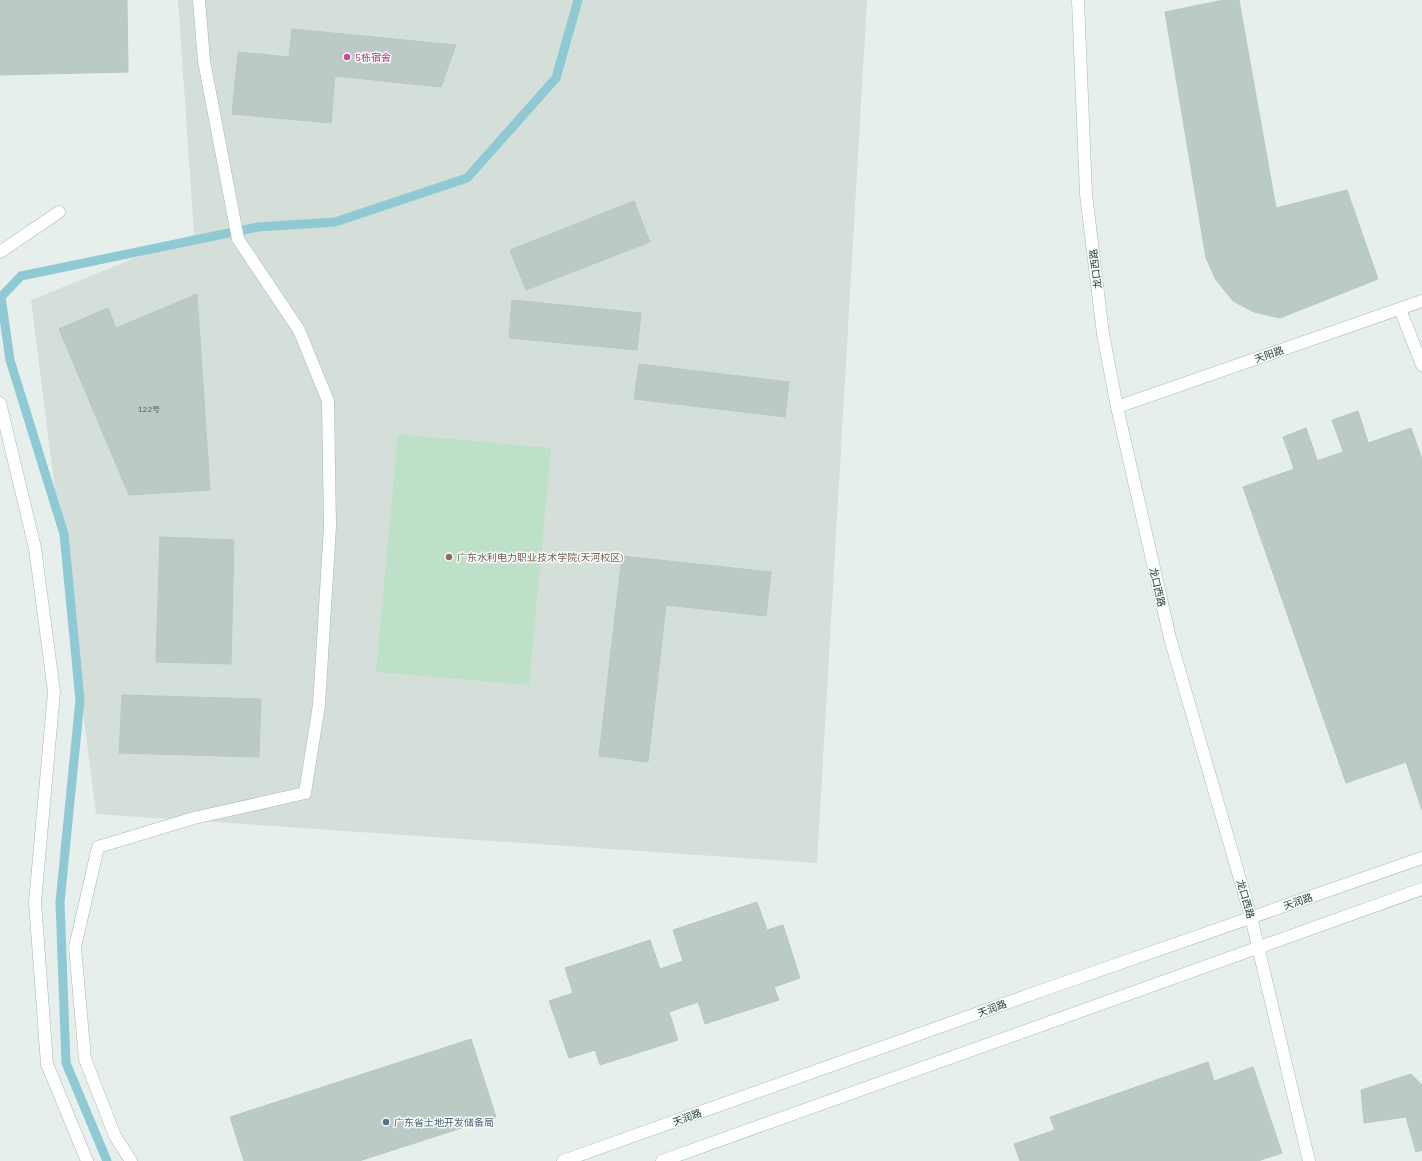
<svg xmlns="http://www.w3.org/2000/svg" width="1422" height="1161" viewBox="0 0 1422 1161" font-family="'IBM Plex Sans','Noto Sans SC',sans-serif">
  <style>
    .built { fill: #d4dfda }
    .green { fill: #bfe0c8 }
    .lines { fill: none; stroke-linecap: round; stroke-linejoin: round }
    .stream { stroke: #8ec9d4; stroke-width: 9 }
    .building { fill: #bbcac4; stroke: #b8c9c2 }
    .lane-casing { stroke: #a8b8b2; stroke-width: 13 }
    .street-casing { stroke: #a8b8b2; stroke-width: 13 }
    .secondary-casing { stroke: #a4bbb3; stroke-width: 13 }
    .lane { stroke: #fff; stroke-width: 12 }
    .street { stroke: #fff; stroke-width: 12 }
    .secondary { stroke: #fff; stroke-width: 12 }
    .hotel-dot { fill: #d1479c; stroke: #f7fbf9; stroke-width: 1.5 }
    .education-dot { fill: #8d6e63; stroke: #f7fbf9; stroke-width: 1.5 }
    .service-dot { fill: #5c6f8a; stroke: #f7fbf9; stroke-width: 1.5 }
    .labels { text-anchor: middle; stroke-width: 3; stroke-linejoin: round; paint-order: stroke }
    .number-label { font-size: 8px; fill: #4a645c }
    .hotel-label { font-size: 10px; fill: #b23c85; stroke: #f7fbf9; text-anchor: start }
    .street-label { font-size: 10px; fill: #24423a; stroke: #f7fbf9 }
    .education-label { font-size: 10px; fill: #785e54; stroke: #f7fbf9; text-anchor: start }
    .service-label { font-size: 10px; fill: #4e5e75; stroke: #f7fbf9; text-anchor: start }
  </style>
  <rect width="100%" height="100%" fill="#e6efeb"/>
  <!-- built -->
  <polygon class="built" points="178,0 867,0 817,863 96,814 31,300 194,234"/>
  <!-- green -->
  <polygon class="green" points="398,434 551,448 529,685 376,672"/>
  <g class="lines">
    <!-- stream -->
    <polyline class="stream" points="107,1161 66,1063 60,902 80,700 64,534 10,360 1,297 21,276 258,227 335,222 467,178 556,78 578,0"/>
  </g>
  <!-- building -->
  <g class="building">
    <polygon points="0,0 127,0 128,72 0,75"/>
    <polygon points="1224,0 1239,0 1276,208 1347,190 1378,279 1280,318 1254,312 1233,301 1216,280 1206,258 1165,12"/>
    <polygon points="292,29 456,45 441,87 335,76 331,123 232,114 238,52 289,57"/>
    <polygon points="1252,168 1261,223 1273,223 1347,200 1373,274 1280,309 1216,268 1200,179"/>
    <polygon points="634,201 650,242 526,290 510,250"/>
    <polygon points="197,294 210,490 129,495 59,329 108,308 116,328"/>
    <polygon points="512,300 641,313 637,350 509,338"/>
    <polygon points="639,364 789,382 785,417 634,399"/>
    <polygon points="1358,411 1369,445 1406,432 1418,465 1388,476 1392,488 1422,478 1422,517 1397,526 1412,567 1383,577 1367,532 1349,538 1364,580 1339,590 1323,545 1280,560 1271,533 1301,522 1295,505 1268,514 1258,487 1296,474 1283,437 1306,428 1322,474 1348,465 1332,420"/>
    <polygon points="1411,428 1422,459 1422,810 1406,762 1346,783 1243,487"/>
    <polygon points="160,537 234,540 231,664 156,662"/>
    <polygon points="622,556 771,572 766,616 666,605 648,762 599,756"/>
    <polygon points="122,695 261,699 259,757 119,753"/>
    <polygon points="757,902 767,930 783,925 800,978 774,987 779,1000 705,1024 698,1002 669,1012 678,1040 600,1065 595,1050 569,1058 549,1001 573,993 565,968 650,940 660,969 683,961 673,930"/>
    <polygon points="471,1039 496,1117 359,1161 244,1161 230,1117"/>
    <polygon points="1208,1062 1214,1081 1253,1067 1282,1153 1258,1161 1020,1161 1014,1144 1055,1130 1050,1117"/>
    <polygon points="1411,1074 1422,1085 1422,1150 1416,1152 1406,1117 1364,1123 1361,1090"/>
  </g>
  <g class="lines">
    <!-- lane casing -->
    <g class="lane-casing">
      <polyline id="lane" points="1400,309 1422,365"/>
    </g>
    <!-- street casing -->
    <g class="street-casing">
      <g id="street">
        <polyline points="0,252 59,212"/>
        <polyline points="0,403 35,548 54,692 35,902 47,1064 87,1161"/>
        <polyline points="131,1161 115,1136 85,1059 75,947 98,847 194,818 305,793 319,705 330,526 328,401 299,330 238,239 204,61 199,0"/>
      </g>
    </g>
    <!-- secondary casing -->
    <g class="secondary-casing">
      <g id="secondary">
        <polyline points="1078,0 1086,194 1103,334 1117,407 1170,638 1251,917 1309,1161"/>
        <polyline points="1117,407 1422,301"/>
        <polyline points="563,1161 1046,989 1422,858"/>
        <polyline points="662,1161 1422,889"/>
      </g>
    </g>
    <!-- lane -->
    <use href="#lane" class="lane"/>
    <!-- street -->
    <use href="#street" class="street"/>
    <!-- secondary -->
    <use href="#secondary" class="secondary"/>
  </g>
  <!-- markers -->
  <circle class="hotel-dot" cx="347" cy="57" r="4"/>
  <circle class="education-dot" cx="449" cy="557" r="4"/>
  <circle class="service-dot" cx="386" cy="1122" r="4"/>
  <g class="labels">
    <!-- number labels -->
    <g class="number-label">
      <text x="149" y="412">122号</text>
    </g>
    <!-- hotel labels -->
    <g class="hotel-label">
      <text x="355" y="61">5栋宿舍</text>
    </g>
    <!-- street labels -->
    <g class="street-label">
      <text transform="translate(1095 269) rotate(-97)" y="4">龙口西路</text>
      <text transform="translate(1269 354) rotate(-19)" y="4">天阳路</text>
      <text transform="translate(1158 587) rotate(77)" y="4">龙口西路</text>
      <text transform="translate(1246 899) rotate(74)" y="4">龙口西路</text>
      <text transform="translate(1298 901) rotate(-19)" y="4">天润路</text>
      <text transform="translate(992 1008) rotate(-20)" y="4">天润路</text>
      <text transform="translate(687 1117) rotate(-20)" y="4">天润路</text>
    </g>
    <!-- education labels -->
    <g class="education-label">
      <text x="457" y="561">广东水利电力职业技术学院(天河校区)</text>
    </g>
    <!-- service labels -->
    <g class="service-label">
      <text x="394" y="1126">广东省土地开发储备局</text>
    </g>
  </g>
</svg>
